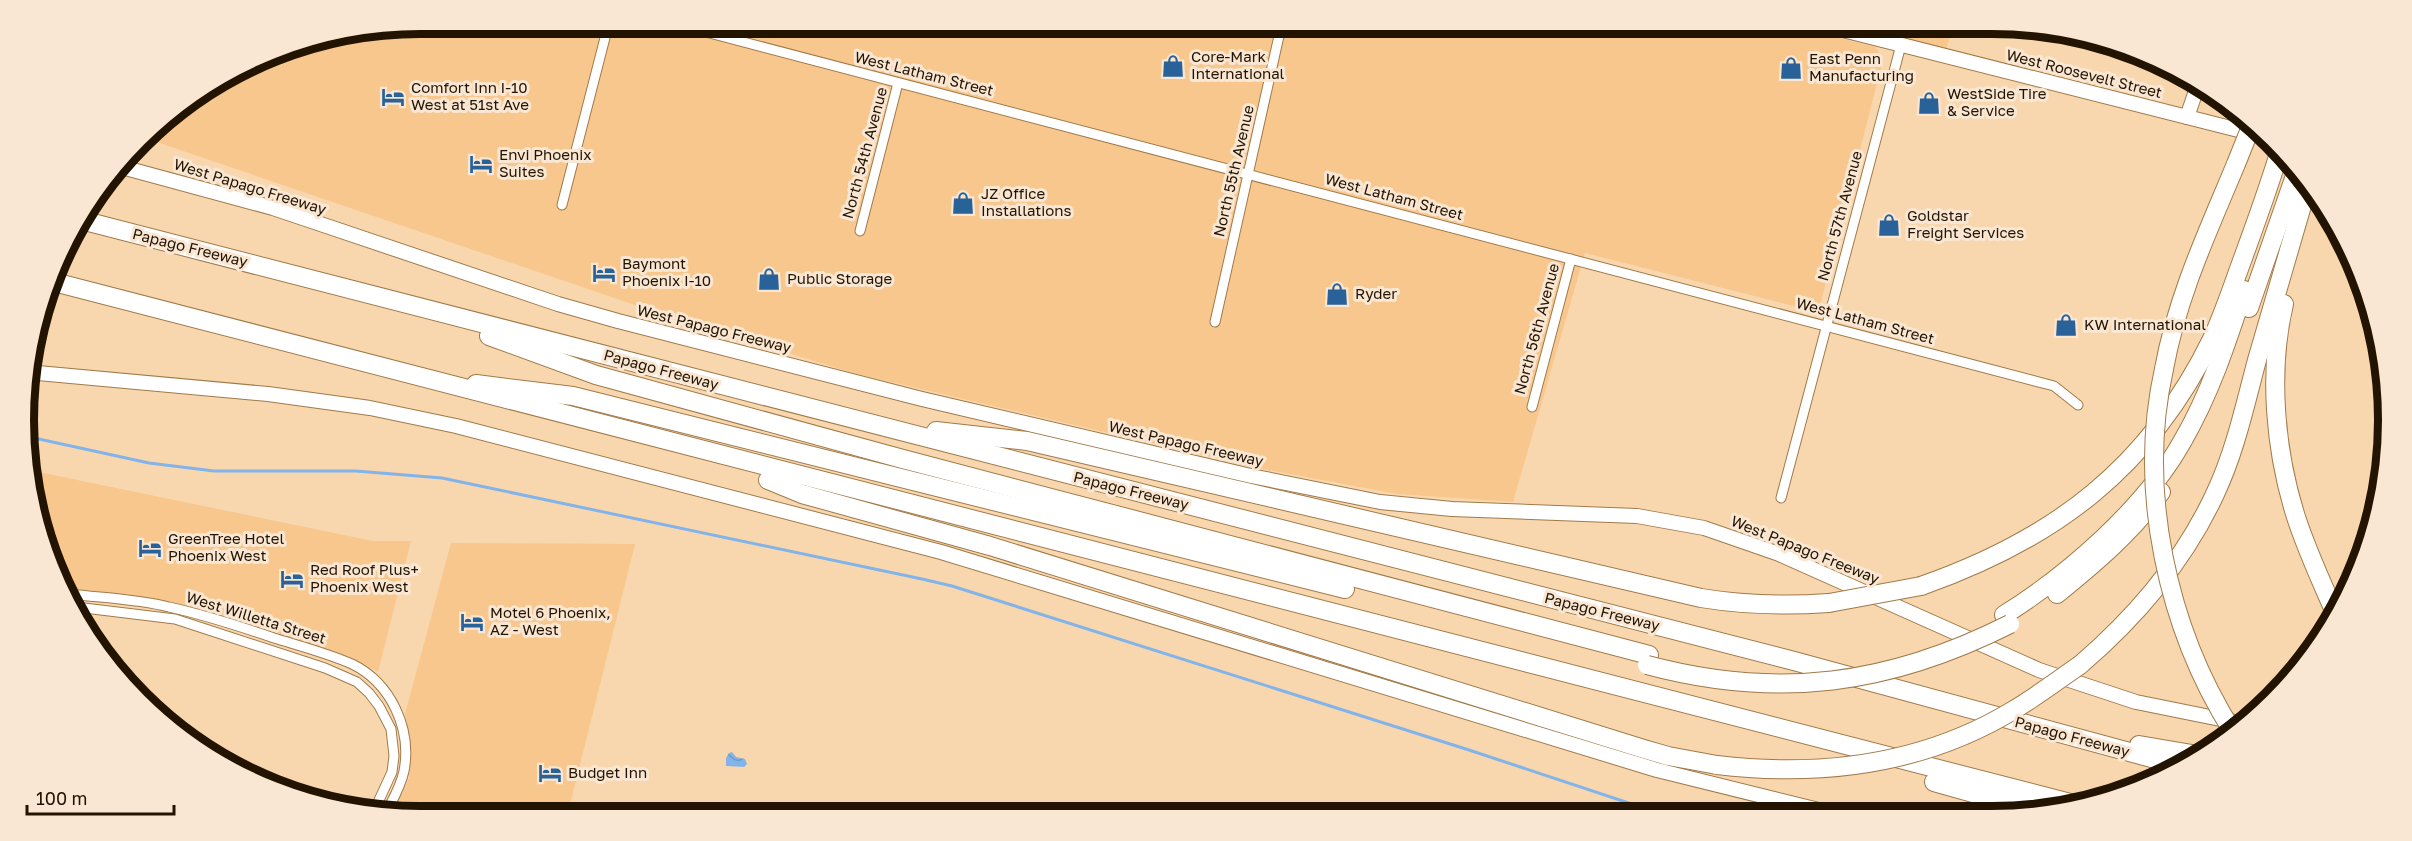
<svg xmlns="http://www.w3.org/2000/svg" width="2412" height="841" viewBox="0 0 2412 841" font-family="'Golos Text',sans-serif">
  <style>
    .built { fill: #f7c78d }
    .water { fill: url(#water-waves) }
    .lines { fill: none; stroke-linecap: round; stroke-linejoin: round }
    .stream { stroke: #82b4ea; stroke-width: 3 }
    .street-casing { stroke: #a17a49; stroke-width: 11 }
    .secondary-casing { stroke: #a17a49; stroke-width: 16 }
    .highway-casing { stroke: #a17a49; stroke-width: 20 }
    .street { stroke: #fff; stroke-width: 9 }
    .secondary { stroke: #fff; stroke-width: 14 }
    .highway { stroke: #fff; stroke-width: 18 }
    .highway-bridge-casing { stroke: #a17a49; stroke-width: 20; stroke-linecap: butt }
    .highway-bridge { stroke: #fff; stroke-width: 18 }
    .labels { text-anchor: middle; stroke-width: 6; stroke-linejoin: round; paint-order: stroke }
    .poi-label { font-size: 15px; fill: #231402; stroke: #f9e7d3; text-anchor: start }
    .street-label { font-size: 15px; fill: #231402; stroke: #f9e7d3 }
    .rim { fill: none; stroke: #231402; stroke-width: 8 }
  </style>
  <defs>
    <pattern id="water-waves" width="16" height="10" patternUnits="userSpaceOnUse" patternTransform="scale(1.5)"><rect width="16" height="10" fill="#82b4ea"/><path d="M0 5q4-4 8 0t8 0" fill="none" stroke="#709ac7"/></pattern>
  </defs>
  <rect width="100%" height="100%" fill="#f9d7ae"/>
  <!-- built -->
  <g class="built">
    <polygon points="1953,24 1946,50 1852,25"/>
    <polygon points="1785,25 1876,47 1883,60 1821,302 1816,308 1810,310 1585,253 1513,502 1397,494 1263,469 853,373 664,315 145,138 159,123 269,54 343,32"/>
    <polygon points="29,470 373,541 411,541 378,672 352,658 200,607 66,587 37,523"/>
    <polygon points="451,543 635,544 567,817 421,817 391,813 409,778 410,739 405,714"/>
  </g>
  <!-- water -->
  <g class="water">
    <polygon points="345,563 360,567 358,576 343,572"/>
    <polygon points="732,752 736,757 745,759 747,764 744,767 726,766 726,758 729,753"/>
  </g>
  <g class="lines">
    <!-- stream -->
    <polyline class="stream" points="25,436 149,463 214,471 356,471 442,478 922,579 952,586 1469,750 1662,814"/>
    <!-- street casing -->
    <g class="street-casing">
      <g id="street">
        <polyline points="698,30 2054,386 2078,405"/>
        <polyline points="562,205 607,30"/>
        <polyline points="860,231 898,83"/>
        <polyline points="1215,322 1281,27"/>
        <polyline points="1532,407 1571,259"/>
        <polyline points="1781,498 1901,45"/>
        <path d="M70,594c33,4 67,5 99,13 36,8 70,19 105,31 26,8 53,15 78,26 39,19 60,65 52,107 -3,15 -11,28 -18,42"/>
        <polyline points="76,607 175,619 325,668 357,682 369,693 379,706 391,729 394,756 392,772 374,811"/>
      </g>
    </g>
    <!-- secondary casing -->
    <g class="secondary-casing">
      <g id="secondary">
        <polyline points="1823,25 2266,137"/>
        <polyline points="2187,117 2198,85"/>
        <polyline points="118,166 273,208 558,304 618,321 922,399 1251,476 1380,502 1452,509 1637,516 1704,528 1779,554 2039,670 2136,702 2245,724"/>
        <polyline points="27,372 268,394 370,408 456,426 941,552 1657,770 1835,814"/>
        <polyline points="2358,563 2381,485"/>
      </g>
    </g>
    <!-- highway casing -->
    <g class="highway-casing">
      <g id="highway">
        <polyline points="81,220 1794,661 2181,766"/>
        <path d="M54,282c672,178 1345,354 2020,522"/>
        <path d="M2284,304c-16,68 -9,147 12,213 11,34 26,66 40,98"/>
        <polyline points="2249,308 2297,170"/>
        <polyline points="489,336 596,375 899,458 1649,655"/>
        <path d="M2164,369c13,-72 44,-138 72,-205"/>
        <polyline points="476,384 573,396 1345,589"/>
        <path d="M936,431l91,10 674,157c43,7 85,8 128,5"/>
        <polyline points="768,480 802,494 990,546 1644,749 1668,756 1717,765"/>
        <path d="M1921,586c134,-47 228,-118 291,-247 12,-26 21,-54 31,-81 13,-36 26,-71 37,-108"/>
        <path d="M2057,594c38,-31 75,-62 104,-102"/>
        <path d="M2004,615c64,-40 141,-107 178,-173 28,-48 45,-100 62,-152"/>
        <path d="M2080,665c56,-48 104,-104 135,-171 20,-42 30,-89 42,-134 17,-59 34,-117 51,-175"/>
        <polyline points="2139,745 2198,755"/>
        <polyline points="1934,782 2044,813"/>
      </g>
    </g>
    <!-- street -->
    <use href="#street" class="street"/>
    <!-- secondary -->
    <use href="#secondary" class="secondary"/>
    <!-- highway -->
    <use href="#highway" class="highway"/>
    <!-- highway-bridge casing -->
    <g class="highway-bridge-casing">
      <g id="highway-bridge">
        <polyline points="2236,164 2252,124"/>
        <path d="M2164,369c-27,121 3,259 69,363"/>
        <polyline points="1829,603 1921,586"/>
        <path d="M1647,665c131,35 242,20 363,-41"/>
        <path d="M1717,765c102,12 205,0 295,-54 24,-14 46,-31 68,-46"/>
      </g>
    </g>
    <!-- highway-bridge -->
    <use href="#highway-bridge" class="highway-bridge"/>
  </g>
  <!-- icons -->
  <defs>
    <g id="shop-bare" transform="scale(1.8)"><path d="M-5-2.5h2.3a2.7 3.5 0 0 1 5.4 0H5L5.5 6h-11ZM-1.5-2.5h3a1.5 2.3 0 0 0-3 0Z" fill="#296199" stroke="#f9e7d3" stroke-width="2.5" paint-order="stroke"/></g>
    <g id="hotel-bare" transform="scale(1.8)"><path d="M-6-4.5h1.5V1H6V5H4.5V3h-9V5H-6ZM-4 0a1.8 1.8 0 1 1 3.6 0ZM.5 0V-2.5h3Q6-2.5 6 0Z" fill="#296199" stroke="#f9e7d3" stroke-width="2.5" paint-order="stroke"/></g>
  </defs>
  <g fill-rule="evenodd">
    <use href="#shop-bare" x="1173" y="66"/>
    <use href="#shop-bare" x="1791" y="68"/>
    <use href="#hotel-bare" x="393" y="97"/>
    <use href="#shop-bare" x="1929" y="103"/>
    <use href="#hotel-bare" x="481" y="164"/>
    <use href="#shop-bare" x="963" y="203"/>
    <use href="#shop-bare" x="1889" y="225"/>
    <use href="#hotel-bare" x="604" y="273"/>
    <use href="#shop-bare" x="769" y="279"/>
    <use href="#shop-bare" x="1337" y="294"/>
    <use href="#shop-bare" x="2066" y="325"/>
    <use href="#hotel-bare" x="150" y="548"/>
    <use href="#hotel-bare" x="292" y="579"/>
    <use href="#hotel-bare" x="472" y="622"/>
    <use href="#hotel-bare" x="550" y="773"/>
  </g>
  <g class="labels">
    <!-- poi labels -->
    <g class="poi-label">
      <text x="1191" y="62">Core-Mark<tspan x="1191" dy="17">International</tspan></text>
      <text x="1809" y="64">East Penn<tspan x="1809" dy="17">Manufacturing</tspan></text>
      <text x="411" y="93">Comfort Inn I-10<tspan x="411" dy="17">West at 51st Ave</tspan></text>
      <text x="1947" y="99">WestSide Tire<tspan x="1947" dy="17">&amp; Service</tspan></text>
      <text x="499" y="160">Envi Phoenix<tspan x="499" dy="17">Suites</tspan></text>
      <text x="981" y="199">JZ Office<tspan x="981" dy="17">Installations</tspan></text>
      <text x="1907" y="221">Goldstar<tspan x="1907" dy="17">Freight Services</tspan></text>
      <text x="622" y="269">Baymont<tspan x="622" dy="17">Phoenix I-10</tspan></text>
      <text x="787" y="284">Public Storage</text>
      <text x="1355" y="299">Ryder</text>
      <text x="2084" y="330">KW International</text>
      <text x="168" y="544">GreenTree Hotel<tspan x="168" dy="17">Phoenix West</tspan></text>
      <text x="310" y="575">Red Roof Plus+<tspan x="310" dy="17">Phoenix West</tspan></text>
      <text x="490" y="618">Motel 6 Phoenix,<tspan x="490" dy="17">AZ - West</tspan></text>
      <text x="568" y="778">Budget Inn</text>
    </g>
    <!-- street labels -->
    <g class="street-label">
      <text transform="translate(924 74) rotate(14)" y="5">West Latham Street</text>
      <text transform="translate(2084 74) rotate(14)" y="5">West Roosevelt Street</text>
      <text transform="translate(865 153) rotate(-75)" y="5">North 54th Avenue</text>
      <text transform="translate(1234 171) rotate(-77)" y="5">North 55th Avenue</text>
      <text transform="translate(250 187) rotate(17)" y="5">West Papago Freeway</text>
      <text transform="translate(1394 197) rotate(15)" y="5">West Latham Street</text>
      <text transform="translate(1840 216) rotate(-75)" y="5">North 57th Avenue</text>
      <text transform="translate(190 248) rotate(14)" y="5">Papago Freeway</text>
      <text transform="translate(1865 321) rotate(15)" y="5">West Latham Street</text>
      <text transform="translate(714 329) rotate(14)" y="5">West Papago Freeway</text>
      <text transform="translate(1537 329) rotate(-75)" y="5">North 56th Avenue</text>
      <text transform="translate(661 370) rotate(15)" y="5">Papago Freeway</text>
      <text transform="translate(1186 444) rotate(13)" y="5">West Papago Freeway</text>
      <text transform="translate(1131 491) rotate(14)" y="5">Papago Freeway</text>
      <text transform="translate(1805 550) rotate(22)" y="5">West Papago Freeway</text>
      <text transform="translate(1602 612) rotate(14)" y="5">Papago Freeway</text>
      <text transform="translate(256 618) rotate(17)" y="5">West Willetta Street</text>
      <text transform="translate(2072 737) rotate(15)" y="5">Papago Freeway</text>
    </g>
  </g>
  <!-- crop -->
  <path d="M0 0H2412V841H0ZM420 34H1992A386 386 0 0 1 2378 420V420A386 386 0 0 1 1992 806H420A386 386 0 0 1 34 420V420A386 386 0 0 1 420 34Z" fill="#f9e7d3" fill-rule="evenodd"/>
  <path class="rim" d="M420 34H1992A386 386 0 0 1 2378 420V420A386 386 0 0 1 1992 806H420A386 386 0 0 1 34 420V420A386 386 0 0 1 420 34Z"/>
  <!-- scale -->
  <path d="M27 805v9h147v-9" fill="none" stroke="#231402" stroke-width="3"/>
  <text x="36" y="805" font-size="18" fill="#231402" stroke="#f9e7d3" stroke-width="4.5" paint-order="stroke">100 m</text>
</svg>
